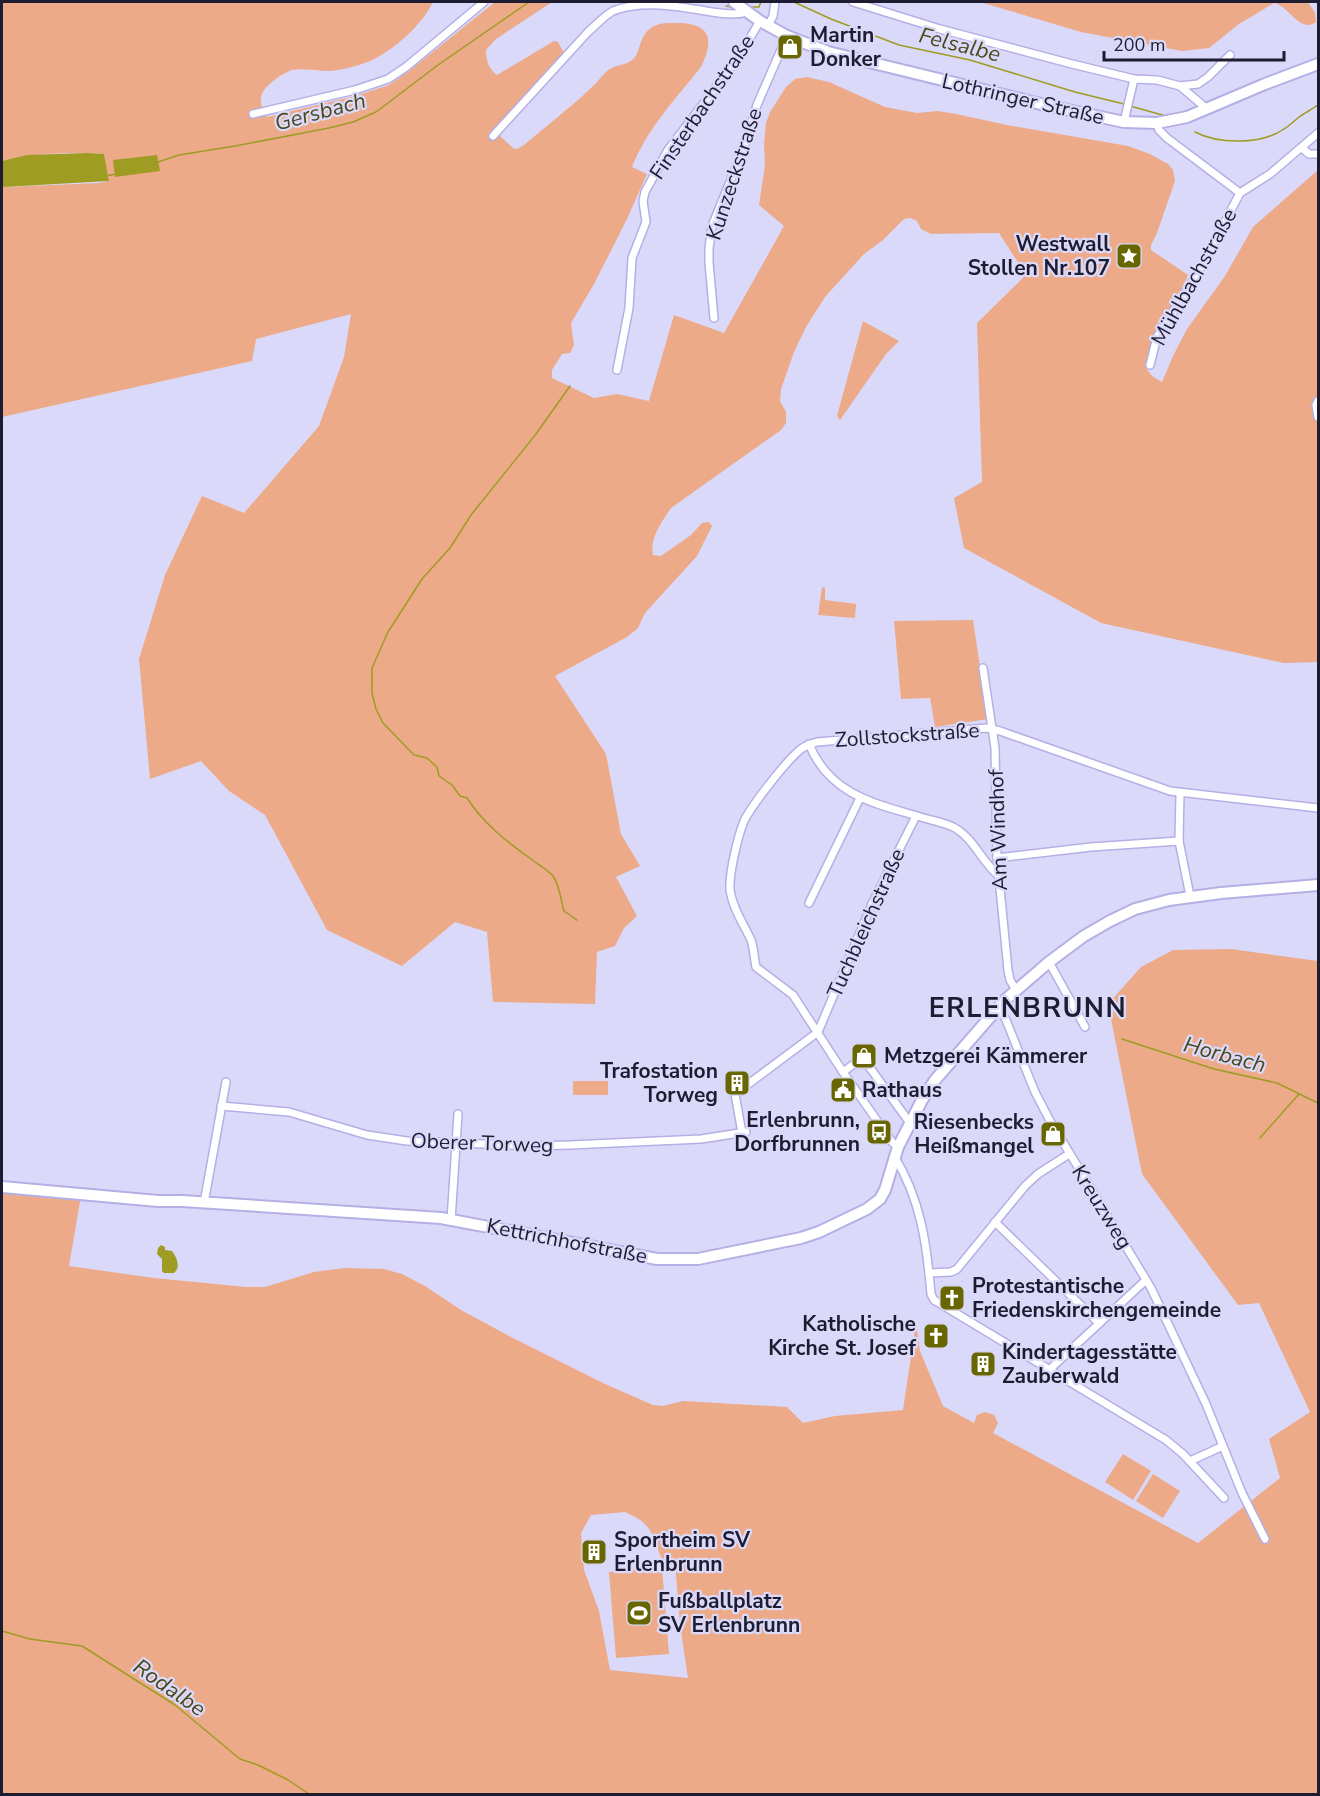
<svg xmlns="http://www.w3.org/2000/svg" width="1320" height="1796" viewBox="0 0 1320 1796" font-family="'Nunito Sans',sans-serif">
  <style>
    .green { fill: #ecaa88; fill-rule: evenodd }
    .water { fill: #9e9c23 }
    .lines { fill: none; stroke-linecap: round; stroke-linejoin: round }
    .stream { stroke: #9e9c23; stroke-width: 1.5 }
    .street-casing { stroke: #b4afe5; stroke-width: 10 }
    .secondary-casing { stroke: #b4afe5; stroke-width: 14 }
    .street { stroke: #fff; stroke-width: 7 }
    .secondary { stroke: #fff; stroke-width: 10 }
    .labels { text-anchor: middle; stroke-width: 4.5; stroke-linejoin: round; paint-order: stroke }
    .poi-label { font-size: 21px; font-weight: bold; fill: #1e1c30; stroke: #dbd9fa; text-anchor: start }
    .street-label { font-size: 21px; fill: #1e1c30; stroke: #dbd9fa }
    .water-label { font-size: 22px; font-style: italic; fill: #49491a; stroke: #dbd9fa }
    .district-label { font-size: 27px; font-weight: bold; letter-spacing: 1.5px; fill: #1e1c30; stroke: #dbd9fa }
  </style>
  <rect width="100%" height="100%" fill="#dbd9fa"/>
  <!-- green -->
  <g class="green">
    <path d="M2,2h431c-11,23 -40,49 -63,59 -12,5 -28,9 -41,10 -12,0 -25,-3 -37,-1 -4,1 -8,4 -12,6 -17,12 -26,21 -13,41l88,-21 34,-11 20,-14 86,-69h57l-56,37 -10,11c0,11 3,19 11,25l57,-34 4,1 6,11 -64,73 -2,8 15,14 4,1 7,-4c22,-19 46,-37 67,-57 6,-5 10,-12 16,-17 8,-7 18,-5 25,-11 10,-7 5,-25 22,-34 8,-4 18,-3 27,-3 32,2 32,19 20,44 -27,34 -52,59 -69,100l15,7 -20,45 -33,65 -23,39 3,22 -4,8 -8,1 -10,16v8l42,20 23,-4 32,7 25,-86 50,18 60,-107 -25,-21 6,-40 -1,-21 2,-21 4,-11 16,-25 9,-8 12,-2 22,5 56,25 32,6 21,-2 18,3 51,11 121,21 22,8 18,10 5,6 2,11 -18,52 -6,12v5l37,25 -11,24 -24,39 -5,15 -2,15 6,8 10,6 11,-26 14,-27 38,-53 28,-49 65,-57v492l-34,1 -183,-40 -137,-75 -10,-50 28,-16 -5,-159 49,-48 -27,-42 -68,1 -10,-5 -4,-8 -7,-3 -6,1 -21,21 -19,14 -39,43 -19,30 -12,25 -13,37 -1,12 6,11v11l-5,7 -110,78c-8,12 -22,31 -18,47l8,1 30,-21 11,-12 7,-1 3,4 -15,30 -52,57 -7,15 -11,9 -72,39 51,78 15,80 19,32 -24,11 21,39 -13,12 -9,18 -18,6 -2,52 -102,-2 -6,-70 -32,-10 -53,44 -75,-36 -62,-115 -36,-24 -28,-30 -51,18 -11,-120 26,-84 37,-79 42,17 75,-87 25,-69 7,-43 -95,25 -4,22 -250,56v-237l2,7 95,-4 10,-2 -5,-27c-34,-2 -69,-1 -102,7z"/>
    <path d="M980,2h328l7,11 1,9c-16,12 -28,-17 -42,-19l-35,21 -30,24 -27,3 -101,-19z"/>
    <polygon points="863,321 899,341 886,354 840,420 837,416"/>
    <polygon points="822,587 825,588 825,600 856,604 855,618 818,615"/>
    <polygon points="973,620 988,719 935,727 930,698 901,699 894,621"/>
    <path d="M1231,949l87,12v833h-1316v-606l79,8 -12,70 85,12 92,9h19l49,-15 30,-4 40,1 18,5 23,12 36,24 50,27 94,47 48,21 10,1 20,-5 104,6 16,16 32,-7 68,-6 13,-87 4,28 23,55 31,17 3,-8 8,-3 9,3 4,8 -5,10 205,110 82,-65 -11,-39 41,-27 -51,-109 -21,2 -96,-131 -34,-170 33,-37 32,-17zM625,1512c28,12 27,22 37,48l13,3 5,62 8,53 -78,-8 -11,-59 -15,-41 -3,-37 10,-18z"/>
    <rect x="573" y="1081" width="35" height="14"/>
    <polygon points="1123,1454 1151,1471 1133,1500 1105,1482"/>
    <polygon points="1153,1474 1180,1491 1163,1518 1136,1501"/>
    <polygon points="662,1568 669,1654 616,1658 609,1572"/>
  </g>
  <!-- water -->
  <g class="water">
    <polygon points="87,153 104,154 109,181 3,187 2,161 27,155"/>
    <polygon points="157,155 160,171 115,177 113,160"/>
    <path d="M161,1245l4,2v3l7,1c5,7 9,16 2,22h-10l-2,-2v-12l-5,-5 1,-6z"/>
  </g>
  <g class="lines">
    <!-- stream -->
    <g class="stream">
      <polyline points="794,2 831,19 899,45 970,60 1075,92 1124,104"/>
      <polyline points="726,6 731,7"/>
      <polyline points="751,7 759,7 761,2"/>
      <polyline points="1130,106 1166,116"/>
      <path d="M1195,132c23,12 66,13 89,-3 5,-3 10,-8 15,-12 6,-4 13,-8 19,-12"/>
      <polyline points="158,162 179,155 235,146 329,128 353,122 376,112 438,65 529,2"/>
      <polyline points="106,176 116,174"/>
      <path d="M570,386l-34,48 -65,81 -21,33 -28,31 -34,53 -16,36v25l4,16 7,14 31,32 13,3 10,9 2,9 13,9 8,11 7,2c16,25 40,44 64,61 6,5 17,11 22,17 7,10 8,25 11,35l13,9"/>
      <polyline points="1122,1039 1214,1069 1277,1083 1318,1103"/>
      <polyline points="1260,1138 1299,1094"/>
      <polyline points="2,1631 30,1639 82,1646 175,1705 240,1759 258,1765 288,1780 309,1794"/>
    </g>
    <!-- street casing -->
    <g class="street-casing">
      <g id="street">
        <polyline points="853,2 940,29 1072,64 1134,79 1157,80 1180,86 1198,84 1208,77 1230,55"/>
        <polyline points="768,26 773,16 775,2"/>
        <polyline points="1180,86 1207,109"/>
        <polyline points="253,114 355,90 388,79 406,67 484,2"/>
        <polyline points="1124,122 1134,79"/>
        <polyline points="1157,123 1159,130 1167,138 1240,193"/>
        <path d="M493,136l95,-104c8,-7 16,-16 25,-21 28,-11 64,-5 93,0 13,2 29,5 42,1"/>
        <polyline points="1302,148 1309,154 1318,154"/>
        <polyline points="714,318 709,263 709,248 712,226 745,145 757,105 787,36"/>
        <polyline points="1150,365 1157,337 1200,269 1240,193 1270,174 1318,133"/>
        <polyline points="617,370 629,308 632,258 646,222 643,201 645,192 668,150 738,58 760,21"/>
        <polyline points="1318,401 1316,405 1318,417"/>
        <polyline points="983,668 995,748 997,858 1008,970 1010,980 1016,990"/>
        <path d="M809,744c21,52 68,60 115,74 10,3 22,5 31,10 19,11 27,34 43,47"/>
        <polyline points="1180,794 1179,841 1190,896"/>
        <polyline points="997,858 1091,847 1179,841"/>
        <polyline points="809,903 860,798"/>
        <polyline points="1049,962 1085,1027"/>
        <polyline points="998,1007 1006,1020 1035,1092 1049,1119 1151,1288 1206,1404 1242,1493 1265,1539"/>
        <polyline points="843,1072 858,1061 865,1061 910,1123"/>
        <polyline points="221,1106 289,1112 367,1135 407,1141 534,1146 570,1145 701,1139 746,1132"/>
        <polyline points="742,1133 735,1094 818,1032 872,904 916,816"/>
        <path d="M898,1147l-6,-5 -49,-70 -50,-77 -37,-28c-2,-9 -2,-19 -5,-27 -8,-17 -19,-33 -21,-51 -1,-16 8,-53 14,-68 8,-16 42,-60 57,-72 5,-4 10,-5 16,-7l170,-14 13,3 170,60 148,17"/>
        <path d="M894,1156c27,43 33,90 37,138l3,6 232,140 17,14 41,44"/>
        <polyline points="204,1203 226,1082"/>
        <polyline points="451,1220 458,1114"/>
        <polyline points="995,1222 1099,1323"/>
        <polyline points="929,1273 951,1272 957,1269 1025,1186 1038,1174 1069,1154"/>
        <polyline points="1050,1369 1146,1280"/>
        <polyline points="1190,1461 1223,1446"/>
      </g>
    </g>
    <!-- secondary casing -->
    <g class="secondary-casing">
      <g id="secondary">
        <polyline points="734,2 760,21 787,36 828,52 1049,106 1124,122 1157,123 1187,117 1265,84 1318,64"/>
        <polyline points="2,1187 158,1201 182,1201 441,1218 657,1259 698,1259 801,1238 819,1232 867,1209 880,1199 885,1190 898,1147 922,1100 935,1080 1005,1000 1049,962 1084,936 1110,921 1135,909 1169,900 1221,893 1318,885"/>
      </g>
    </g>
    <!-- street -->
    <use href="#street" class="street"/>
    <!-- secondary -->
    <use href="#secondary" class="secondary"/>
  </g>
  <!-- icons -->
  <defs>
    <g id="shop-square" transform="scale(1.35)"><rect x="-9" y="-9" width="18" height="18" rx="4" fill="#686600" stroke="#dbd9fa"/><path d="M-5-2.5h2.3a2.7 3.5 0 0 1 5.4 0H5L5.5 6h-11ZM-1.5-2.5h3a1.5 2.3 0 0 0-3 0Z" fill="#fff"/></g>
    <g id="sight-square" transform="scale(1.35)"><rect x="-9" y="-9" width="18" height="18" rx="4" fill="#686600" stroke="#dbd9fa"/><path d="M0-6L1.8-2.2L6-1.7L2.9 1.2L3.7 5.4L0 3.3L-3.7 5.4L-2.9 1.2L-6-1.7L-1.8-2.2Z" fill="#fff"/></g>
    <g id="building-square" transform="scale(1.35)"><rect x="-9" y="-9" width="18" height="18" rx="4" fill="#686600" stroke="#dbd9fa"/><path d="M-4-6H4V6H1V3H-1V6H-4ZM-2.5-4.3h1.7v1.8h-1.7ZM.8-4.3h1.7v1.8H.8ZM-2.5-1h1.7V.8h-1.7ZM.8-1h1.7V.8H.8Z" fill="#fff"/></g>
    <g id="civic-square" transform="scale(1.35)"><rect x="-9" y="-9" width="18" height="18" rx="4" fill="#686600" stroke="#dbd9fa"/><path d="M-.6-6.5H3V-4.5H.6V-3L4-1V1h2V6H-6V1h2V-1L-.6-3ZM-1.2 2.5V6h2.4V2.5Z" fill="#fff"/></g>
    <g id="bus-square" transform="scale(1.35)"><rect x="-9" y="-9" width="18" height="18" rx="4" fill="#686600" stroke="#dbd9fa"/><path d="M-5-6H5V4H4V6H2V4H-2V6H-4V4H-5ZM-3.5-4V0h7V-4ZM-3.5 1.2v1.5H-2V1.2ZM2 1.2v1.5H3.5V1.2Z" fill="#fff"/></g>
    <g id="church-square" transform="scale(1.35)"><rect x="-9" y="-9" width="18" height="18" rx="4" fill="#686600" stroke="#dbd9fa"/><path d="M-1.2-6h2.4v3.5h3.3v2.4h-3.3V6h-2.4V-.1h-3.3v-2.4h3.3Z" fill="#fff"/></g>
    <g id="stadium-square" transform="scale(1.35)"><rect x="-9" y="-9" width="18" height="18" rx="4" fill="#686600" stroke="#dbd9fa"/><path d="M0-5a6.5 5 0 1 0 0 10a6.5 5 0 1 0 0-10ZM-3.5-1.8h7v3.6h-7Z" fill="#fff"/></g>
  </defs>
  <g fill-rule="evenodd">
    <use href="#shop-square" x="790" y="47"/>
    <use href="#sight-square" x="1129" y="256"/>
    <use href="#shop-square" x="864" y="1056"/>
    <use href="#building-square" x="737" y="1083"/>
    <use href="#civic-square" x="843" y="1090"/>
    <use href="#bus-square" x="879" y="1132"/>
    <use href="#shop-square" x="1053" y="1134"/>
    <use href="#church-square" x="952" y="1298"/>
    <use href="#church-square" x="936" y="1336"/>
    <use href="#building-square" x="983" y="1364"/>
    <use href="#building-square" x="594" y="1552"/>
    <use href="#stadium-square" x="639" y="1613"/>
  </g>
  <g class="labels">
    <!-- poi labels -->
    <g class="poi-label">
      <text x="810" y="42">Martin<tspan x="810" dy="24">Donker</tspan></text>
      <text x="1110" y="251" text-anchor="end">Westwall<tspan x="1110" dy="24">Stollen Nr.107</tspan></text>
      <text x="884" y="1063">Metzgerei Kämmerer</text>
      <text x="718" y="1078" text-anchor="end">Trafostation<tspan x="718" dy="24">Torweg</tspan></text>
      <text x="862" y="1097">Rathaus</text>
      <text x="860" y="1127" text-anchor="end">Erlenbrunn,<tspan x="860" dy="24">Dorfbrunnen</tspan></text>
      <text x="1034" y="1129" text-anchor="end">Riesenbecks<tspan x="1034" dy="24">Heißmangel</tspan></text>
      <text x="972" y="1293">Protestantische<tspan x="972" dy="24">Friedenskirchengemeinde</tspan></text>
      <text x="916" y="1331" text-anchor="end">Katholische<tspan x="916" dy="24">Kirche St. Josef</tspan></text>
      <text x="1002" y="1359">Kindertagesstätte<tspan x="1002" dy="24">Zauberwald</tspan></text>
      <text x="614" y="1547">Sportheim SV<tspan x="614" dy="24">Erlenbrunn</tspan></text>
      <text x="658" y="1608">Fußballplatz<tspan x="658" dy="24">SV Erlenbrunn</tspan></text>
    </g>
    <!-- street labels -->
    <g class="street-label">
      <text transform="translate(1023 99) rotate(13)" y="7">Lothringer Straße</text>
      <text transform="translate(702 107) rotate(-56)" y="7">Finsterbachstraße</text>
      <text transform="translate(734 174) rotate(-72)" y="7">Kunzeckstraße</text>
      <text transform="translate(1194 277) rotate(-61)" y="7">Mühlbachstraße</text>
      <text transform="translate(907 735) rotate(-4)" y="7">Zollstockstraße</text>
      <text transform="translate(998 830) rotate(-92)" y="7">Am Windhof</text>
      <text transform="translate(866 923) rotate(-66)" y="7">Tuchbleichstraße</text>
      <text transform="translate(482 1143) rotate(2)" y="7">Oberer Torweg</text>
      <text transform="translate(1102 1207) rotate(58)" y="7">Kreuzweg</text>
      <text transform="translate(567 1241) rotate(11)" y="7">Kettrichhofstraße</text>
    </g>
    <!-- water labels -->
    <g class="water-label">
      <text transform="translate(960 44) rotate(14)" y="8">Felsalbe</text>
      <text transform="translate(320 111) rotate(-15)" y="8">Gersbach</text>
      <text transform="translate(1225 1054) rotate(15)" y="8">Horbach</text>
      <text transform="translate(170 1687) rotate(35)" y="8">Rodalbe</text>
    </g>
    <!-- district labels -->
    <g class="district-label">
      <text x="1028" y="1017">ERLENBRUNN</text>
    </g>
  </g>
  <!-- border -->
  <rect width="1320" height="1796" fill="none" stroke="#1e1c30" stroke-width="6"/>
  <!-- scale -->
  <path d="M1104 51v9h180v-9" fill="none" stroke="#1e1c30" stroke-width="3"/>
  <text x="1113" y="51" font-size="18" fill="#1e1c30" stroke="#dbd9fa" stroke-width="4.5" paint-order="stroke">200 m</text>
</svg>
